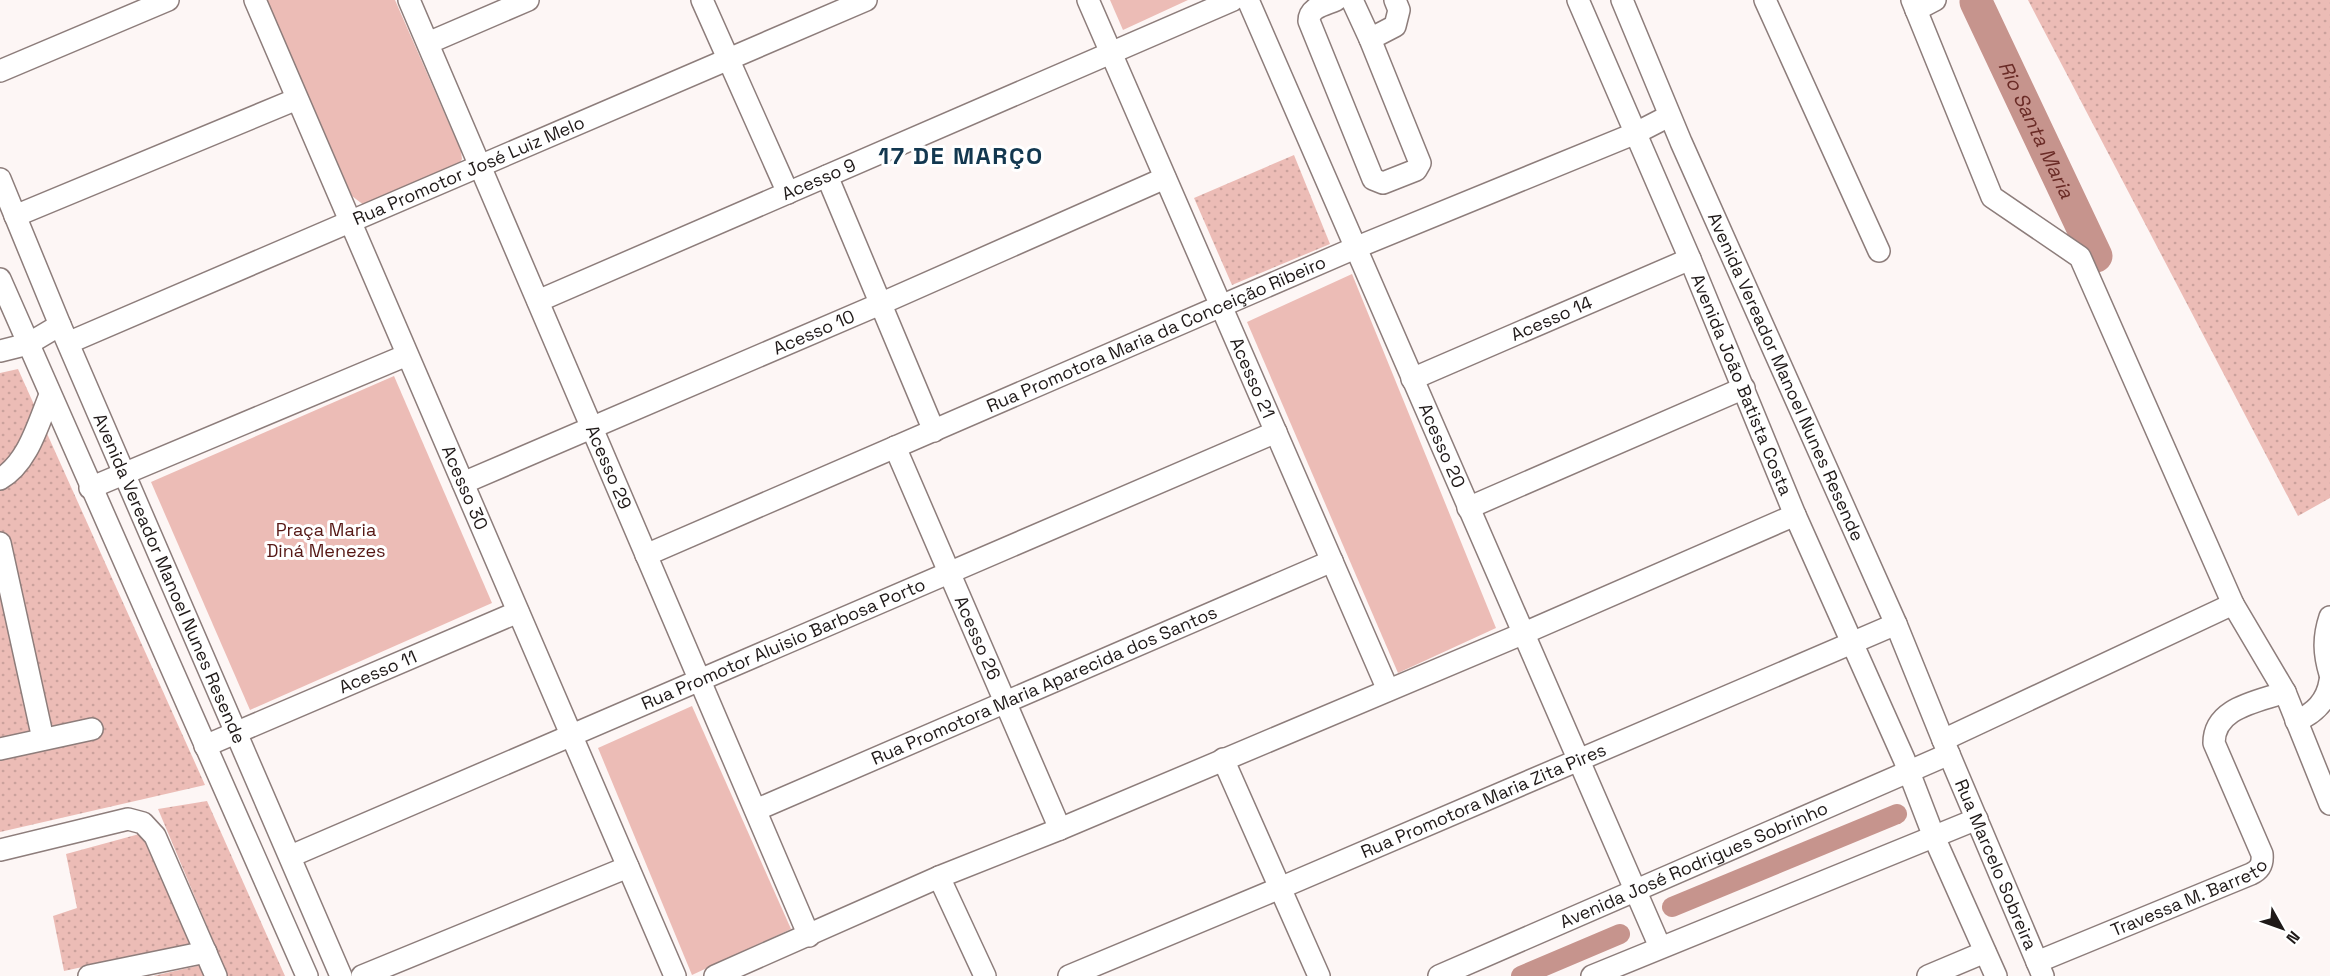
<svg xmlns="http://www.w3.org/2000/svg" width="2330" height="976" viewBox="0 0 2330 976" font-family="'Space Grotesk',sans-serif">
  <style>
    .grass { fill: url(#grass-dots) }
    .green { fill: #ecbcb6 }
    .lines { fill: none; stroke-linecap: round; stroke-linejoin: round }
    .canal { stroke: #c6948d; stroke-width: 20 }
    .river { stroke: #c6948d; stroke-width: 33 }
    .minor-casing { stroke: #8d7d7b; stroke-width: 24 }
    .minor { stroke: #fff; stroke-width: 21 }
    .labels { text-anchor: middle; stroke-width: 6; stroke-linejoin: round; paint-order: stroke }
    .street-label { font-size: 18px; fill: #1f1918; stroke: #fff }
    .park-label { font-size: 18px; fill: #561815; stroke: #fff }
    .water-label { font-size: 20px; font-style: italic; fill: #6a2b26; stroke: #fff }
    .district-label { font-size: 24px; font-weight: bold; letter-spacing: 1.5px; fill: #12374f; stroke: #fff }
  </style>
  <defs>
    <pattern id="grass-dots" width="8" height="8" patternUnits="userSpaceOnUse" patternTransform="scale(1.5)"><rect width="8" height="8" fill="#ecbcb6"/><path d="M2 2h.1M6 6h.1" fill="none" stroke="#caa19c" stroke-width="1.8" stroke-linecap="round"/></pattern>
  </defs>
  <rect width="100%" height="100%" fill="#fdf6f5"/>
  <!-- grass -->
  <g class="grass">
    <polygon points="2028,0 2330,0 2330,498 2298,516"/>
    <polygon points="1294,155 1330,244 1232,285 1194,198"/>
    <polygon points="18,369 205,785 0,832 0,373"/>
    <polygon points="207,801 285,976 228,976 158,809"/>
    <polygon points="143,833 193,943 64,971 53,916 77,908 66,854"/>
    <polygon points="201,965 205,976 153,976"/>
  </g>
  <!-- green -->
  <g class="green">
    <polygon points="267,0 395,0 461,151 462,159 458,166 365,206 352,196"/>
    <polygon points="1110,0 1188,0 1123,30"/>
    <polygon points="1352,274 1496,628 1398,673 1247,322"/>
    <polygon points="394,376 492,603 250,710 151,482"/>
    <polygon points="692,706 791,929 692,975 598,748"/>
  </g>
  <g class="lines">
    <!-- canal -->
    <g class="canal">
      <polyline points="1672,907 1897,814"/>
      <polyline points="1521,976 1620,934"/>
    </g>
    <!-- river -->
    <path class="river" id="s1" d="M1976,2l120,254"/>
    <!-- minor casing -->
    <g class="minor-casing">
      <g id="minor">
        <path id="s2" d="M255,0l420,976"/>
        <path id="s3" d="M409,0l400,936"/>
        <polyline points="702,0 788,193"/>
        <path id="s4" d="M1088,0l300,690"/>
        <path id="s5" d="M1248,0l412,947"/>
        <path d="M1336,0c-11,5 -27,7 -27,21l64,158 10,4 33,-13 4,-7 -50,-124 -18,-39"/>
        <path id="s6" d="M1578,0l112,259 105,256 109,244 30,78 62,139"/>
        <path id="s7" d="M1622,0l59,142 215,482 47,116 100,236"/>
        <polyline points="1765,0 1879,251"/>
        <polyline points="1912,0 1992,197 2080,257 2233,604 2285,692 2330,804"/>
        <polyline points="1916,10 1935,0"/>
        <polyline points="1370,39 1395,26 1399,10 1395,0"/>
        <polyline points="428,43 528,0"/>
        <polyline points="0,71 168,0"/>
        <polyline points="827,176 934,431"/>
        <path id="s8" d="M0,179l60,146 281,651"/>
        <polyline points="15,216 297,99"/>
        <polyline points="0,279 307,976"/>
        <path id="s9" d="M538,301l695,-301"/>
        <path id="s10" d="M70,342l796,-342"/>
        <polyline points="0,351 28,344 60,325"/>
        <path id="s11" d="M1412,379l278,-120"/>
        <path id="s12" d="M895,447l165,382"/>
        <path d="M0,479c28,-16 38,-55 50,-84"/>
        <path id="s13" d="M463,483l417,-179 285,-126"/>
        <polyline points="90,488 407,355"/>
        <polyline points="1468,508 1744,388"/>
        <polyline points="0,543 43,739"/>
        <path id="s14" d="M646,555l709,-307 281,-115 33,-17"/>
        <path d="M2330,617c-7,21 -6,37 0,57"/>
        <path d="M2296,721c18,-7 31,-20 34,-40"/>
        <polyline points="1943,740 2233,604"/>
        <path id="s15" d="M205,746l313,-134"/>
        <polyline points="0,749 92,729"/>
        <polyline points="1223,759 1319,976"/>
        <path id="s16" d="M756,810l576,-249"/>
        <polyline points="0,850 128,819 143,823 155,836 216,976"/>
        <path id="s17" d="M291,856l985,-424"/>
        <polyline points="939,877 985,976"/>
        <path id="s18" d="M2037,962l214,-88c9,-4 12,-10 11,-20l-48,-111c0,-36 44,-41 71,-51"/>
        <polyline points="89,976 206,952"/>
        <polyline points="362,976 628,867"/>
        <polyline points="715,976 939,877 1060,829 1522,634 1795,515"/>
        <path id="s19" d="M1069,976l211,-88 616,-264"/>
        <path id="s20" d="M1439,976l510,-222"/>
        <polyline points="1592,976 1977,819"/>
        <polyline points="1928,976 1985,952"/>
      </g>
    </g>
    <!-- minor -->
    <use href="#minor" class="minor"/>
  </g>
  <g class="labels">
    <!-- street labels -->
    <g class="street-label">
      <text dy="6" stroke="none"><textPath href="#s10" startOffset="434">Rua Promotor José Luiz Melo</textPath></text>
      <text dy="6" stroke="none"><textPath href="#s9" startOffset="306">Acesso 9</textPath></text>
      <text dy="6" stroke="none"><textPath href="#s11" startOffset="152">Acesso 14</textPath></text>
      <text dy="6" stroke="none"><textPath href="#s13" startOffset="382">Acesso 10</textPath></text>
      <text dy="6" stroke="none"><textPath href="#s14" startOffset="556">Rua Promotora Maria da Conceição Ribeiro</textPath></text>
      <text dy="6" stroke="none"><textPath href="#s7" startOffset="411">Avenida Vereador Manoel Nunes Resende</textPath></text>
      <text dy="6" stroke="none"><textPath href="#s4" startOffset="412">Acesso 21</textPath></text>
      <text dy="6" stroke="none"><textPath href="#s6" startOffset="418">Avenida João Batista Costa</textPath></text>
      <text dy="6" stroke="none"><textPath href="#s5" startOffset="486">Acesso 20</textPath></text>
      <text dy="6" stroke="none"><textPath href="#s3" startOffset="508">Acesso 29</textPath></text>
      <text dy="6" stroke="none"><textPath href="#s2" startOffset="531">Acesso 30</textPath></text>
      <text dy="6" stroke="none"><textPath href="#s8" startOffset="434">Avenida Vereador Manoel Nunes Resende</textPath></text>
      <text dy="6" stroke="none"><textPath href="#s12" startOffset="208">Acesso 26</textPath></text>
      <text dy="6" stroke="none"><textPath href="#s17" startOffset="536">Rua Promotor Aluisio Barbosa Porto</textPath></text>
      <text dy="6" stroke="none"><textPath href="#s15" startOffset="188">Acesso 11</textPath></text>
      <text dy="6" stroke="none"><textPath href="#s16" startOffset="314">Rua Promotora Maria Aparecida dos Santos</textPath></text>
      <text dy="6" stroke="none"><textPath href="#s19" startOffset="450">Rua Promotora Maria Zita Pires</textPath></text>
      <text dy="6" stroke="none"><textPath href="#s20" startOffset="278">Avenida José Rodrigues Sobrinho</textPath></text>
      <text dy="6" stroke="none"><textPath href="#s7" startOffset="942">Rua Marcelo Sobreira</textPath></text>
      <text dy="6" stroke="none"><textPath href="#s18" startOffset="165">Travessa M. Barreto</textPath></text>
    </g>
    <!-- park labels -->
    <g class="park-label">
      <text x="326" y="536">Praça Maria<tspan x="326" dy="21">Diná Menezes</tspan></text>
    </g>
    <!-- water labels -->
    <g class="water-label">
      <text dy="7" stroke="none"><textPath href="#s1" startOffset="141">Rio Santa Maria</textPath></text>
    </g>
    <!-- district labels -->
    <g class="district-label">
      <text x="961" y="164">17 DE MARÇO</text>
    </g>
  </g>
  <!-- north arrow -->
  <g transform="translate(2282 928) rotate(130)" stroke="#ffffff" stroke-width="4.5" paint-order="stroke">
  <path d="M0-4.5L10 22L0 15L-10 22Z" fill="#1f1918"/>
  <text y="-9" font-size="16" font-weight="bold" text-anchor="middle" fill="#1f1918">N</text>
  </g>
</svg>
